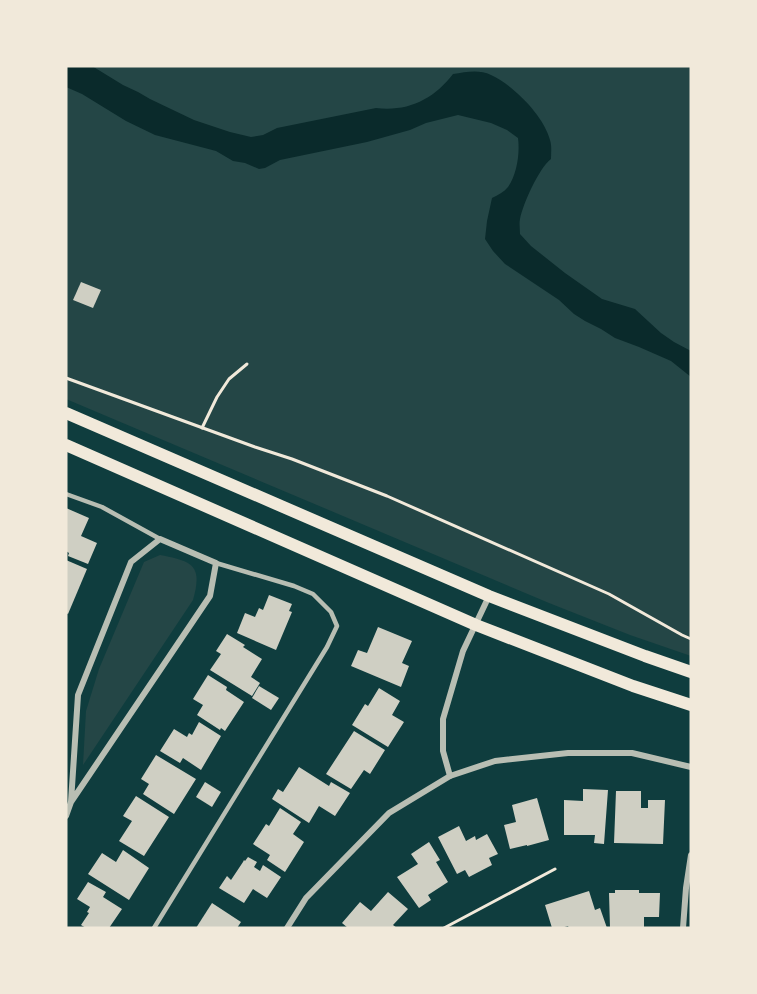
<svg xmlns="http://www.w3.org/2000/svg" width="757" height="994" viewBox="0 0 757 994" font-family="Jost,sans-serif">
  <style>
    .green { fill: #244646 }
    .water { fill: #0a2a2b }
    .building { fill: #cfcfc3 }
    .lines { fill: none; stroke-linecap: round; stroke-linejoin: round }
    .path { stroke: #f1e9da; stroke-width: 3 }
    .service { stroke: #b8beb3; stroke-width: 4.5 }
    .minor { stroke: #b8beb3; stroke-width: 6 }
    .secondary { stroke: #f1e9da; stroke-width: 12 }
  </style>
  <rect width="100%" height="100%" fill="#0f3d3e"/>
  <!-- green -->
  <g class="green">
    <polygon points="66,66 691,66 691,656 630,635 549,603 66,399"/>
    <path d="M160,555c32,6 43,10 33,45l-110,165 3,-54 13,-42 45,-107z"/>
  </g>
  <!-- water -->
  <path class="water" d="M66,66h26l31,19 15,7 12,7 44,21 36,12 21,5 12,-2 14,-7 99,-20c32,4 58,-9 77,-34 13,-2 26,-5 38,1 22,10 53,41 59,65 2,6 1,13 1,19 -12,9 -28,45 -31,60 -1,5 0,10 0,15l11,12 34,27 37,26 33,10 26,24 13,9 17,9v26l-20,-16 -32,-14 -24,-9 -14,-9 -16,-8 -11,-7 -15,-14 -54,-36 -12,-13 -8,-12 2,-18 5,-23c6,-3 12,-6 16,-11 9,-13 12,-34 10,-49l-11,-8 -16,-7 -33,-8 -32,8 -16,7 -43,12 -87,18 -15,8 -6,1 -14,-6 -12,-2 -17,-10 -61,-16 -29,-14 -44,-27 -16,-7z"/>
  <!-- building -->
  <g class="building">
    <polygon points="81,282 101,290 93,308 73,300"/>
    <polygon points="66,508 89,518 81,536 97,543 88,564 68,556 69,553 66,551"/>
    <polygon points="66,560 87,569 68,614 66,613"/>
    <polygon points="269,595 292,604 289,611 292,612 276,650 237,633 245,613 255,617 259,608 263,610"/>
    <polygon points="378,627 412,641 402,663 409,666 401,687 351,666 358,650 367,653"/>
    <polygon points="227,634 245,645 243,647 262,659 251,677 260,683 252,696 210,670 221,654 216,651"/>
    <polygon points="208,675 227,687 226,690 244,702 225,731 221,728 220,730 197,715 203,705 193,699"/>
    <polygon points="259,686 279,698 271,710 252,698"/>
    <polygon points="379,688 400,701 392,715 404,722 388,747 352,725 365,704 368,706"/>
    <polygon points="199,722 221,736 201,770 183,758 180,763 160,751 174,729 187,737 189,733 192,735"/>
    <polygon points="354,731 385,750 370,774 364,770 351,789 326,774"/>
    <polygon points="156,755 196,779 174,814 143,794 149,784 141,779"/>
    <polygon points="299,767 329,786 331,782 350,793 335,816 319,806 309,823 272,799 278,789 283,792"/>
    <polygon points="205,782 221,792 212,807 196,797"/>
    <polygon points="583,789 608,790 604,844 594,843 595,835 564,835 564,800 583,801"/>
    <polygon points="616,791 641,791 641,808 648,808 648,800 665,800 663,844 614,843"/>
    <polygon points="136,796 169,817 144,856 119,841 132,821 123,816"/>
    <polygon points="537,798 549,840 527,846 527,845 510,849 504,825 516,822 512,805"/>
    <polygon points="280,808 301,822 293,834 304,842 285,872 267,860 270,855 253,844 266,824 269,826"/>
    <polygon points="459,826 466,841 475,836 476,840 487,834 498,854 489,858 492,865 469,877 465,870 457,874 438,837"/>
    <polygon points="429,842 440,860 436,862 448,882 428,895 431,900 419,908 397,877 418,864 411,854"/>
    <polygon points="123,850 149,868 129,900 88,874 102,853 116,862"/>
    <polygon points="248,857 257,862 254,867 260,871 263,865 281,877 267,898 253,889 244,903 219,888 227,876 231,880 243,862 244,860 245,861"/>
    <polygon points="88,882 106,892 103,897 122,909 109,928 86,928 81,925 89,913 87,912 90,907 77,899"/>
    <polygon points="615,890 639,890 639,893 660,893 659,917 644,917 644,928 610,928 609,893 615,893"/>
    <polygon points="589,891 595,910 600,908 607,928 569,928 568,926 561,928 552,928 545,905"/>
    <polygon points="388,892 408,909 393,925 397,928 348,928 342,923 360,902 371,911"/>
    <polygon points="212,903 241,922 237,928 196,928"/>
  </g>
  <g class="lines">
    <!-- path -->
    <g class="path">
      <polyline points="66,378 255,447 292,459 387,496 609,594 682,635 691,639"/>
      <polyline points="202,428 217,397 229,379 247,364"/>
      <polyline points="444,928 555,869"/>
    </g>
    <!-- service -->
    <g class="service">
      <polyline points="66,494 102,507 160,539"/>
      <polyline points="154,928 327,647 337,626 331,612 313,594 294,586 216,563"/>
    </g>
    <!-- minor -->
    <g class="minor">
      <polyline points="450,776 443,751 443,719 463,651 489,596"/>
      <polyline points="66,816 71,802 210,596 216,563 160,539 131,562 78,695 71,802"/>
      <polyline points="287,928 306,898 389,813 450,776 495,761 568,753 632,753 691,767"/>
      <polyline points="683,928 686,888 691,855"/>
    </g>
    <!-- secondary -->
    <g class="secondary">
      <polyline points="66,413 489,596 645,656 691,672"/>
      <polyline points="66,445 476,625 633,686 691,705"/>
    </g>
  </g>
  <!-- border -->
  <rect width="757" height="994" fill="none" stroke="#f1e9da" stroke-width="135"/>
</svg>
